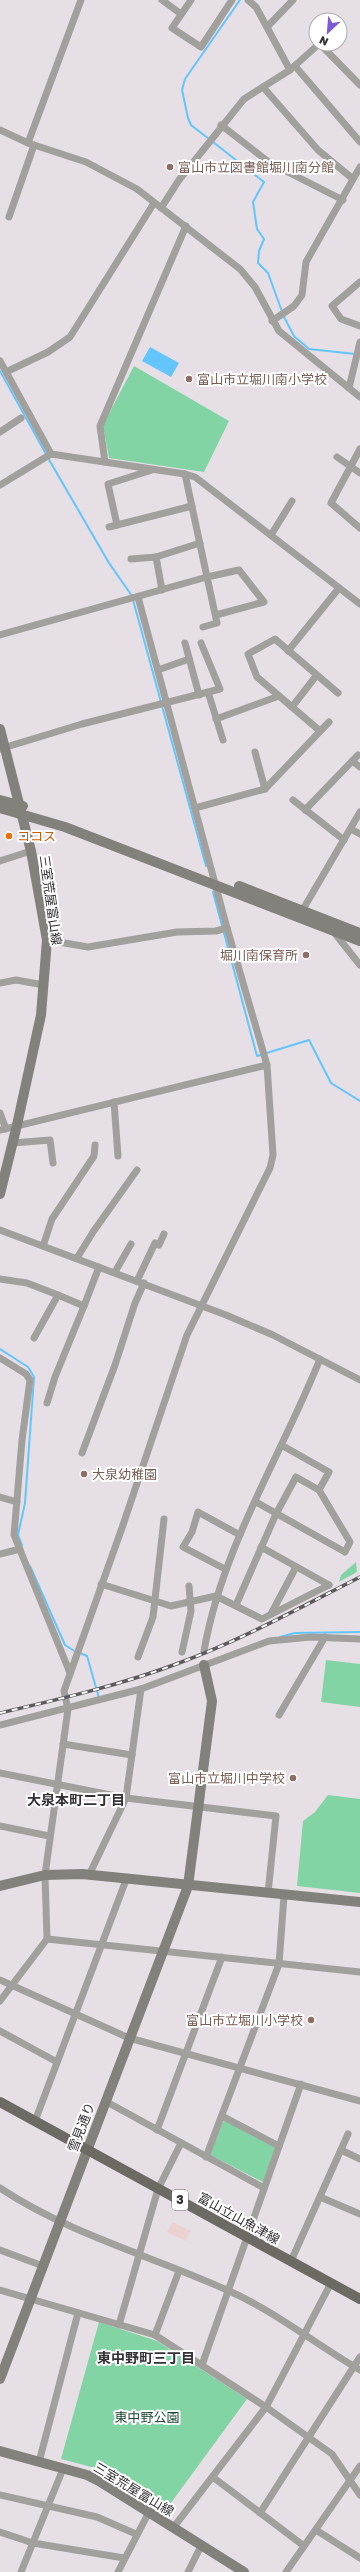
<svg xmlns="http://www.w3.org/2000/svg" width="360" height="2572" viewBox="0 0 360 2572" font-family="'Golos Text','Noto Sans JP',sans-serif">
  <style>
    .commercial { fill: #ebd1d0 }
    .green { fill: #82d4a5 }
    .water { fill: #64c5fd }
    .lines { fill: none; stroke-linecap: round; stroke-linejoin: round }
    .stream { stroke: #64c5fd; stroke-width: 2 }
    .street { stroke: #a2a09d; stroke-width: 7 }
    .secondary { stroke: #83817b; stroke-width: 10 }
    .primary { stroke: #6d6a64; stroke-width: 10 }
    .rail-casing { stroke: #5d595d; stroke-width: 3.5 }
    .rail { stroke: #fff; stroke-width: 2; stroke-dasharray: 6; stroke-linecap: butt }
    .education-dot { fill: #8d6e63; stroke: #fff; stroke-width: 1.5 }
    .food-dot { fill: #e8710a; stroke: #fff; stroke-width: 1.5 }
    .labels { text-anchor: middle; stroke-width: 4; stroke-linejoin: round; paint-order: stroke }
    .shield { fill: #fff; stroke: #706e70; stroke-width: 1 }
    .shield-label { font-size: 12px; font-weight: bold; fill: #333033 }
    .education-label { font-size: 13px; fill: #785e54; stroke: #fff; text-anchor: start }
    .food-label { font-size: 13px; fill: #c56008; stroke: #fff; text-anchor: start }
    .street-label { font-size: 13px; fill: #333033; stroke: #fff }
    .park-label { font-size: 13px; fill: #1c452f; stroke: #fff }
    .neighbourhood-label { font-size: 14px; font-weight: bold; fill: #333033; stroke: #fff }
  </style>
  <rect width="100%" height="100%" fill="#e7dfe6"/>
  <!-- commercial -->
  <polygon class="commercial" points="173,2222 191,2231 185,2241 167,2232"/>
  <!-- green -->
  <g class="green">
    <polygon points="134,366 229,421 204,472 109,458 103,425"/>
    <polygon points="356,1562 357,1572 339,1582 341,1575"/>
    <polygon points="326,1660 360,1664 360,1707 321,1702"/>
    <polygon points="328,1795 360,1799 360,1893 297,1886 303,1821 315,1812"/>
    <polygon points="226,2120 274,2145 275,2149 263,2182 210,2155 223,2122"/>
    <polygon points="99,2322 157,2341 247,2399 165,2511 99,2469 61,2459"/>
  </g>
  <!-- water -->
  <polygon class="water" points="150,347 179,363 171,377 142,361"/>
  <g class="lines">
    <!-- stream -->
    <g class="stream">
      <polyline points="209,139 191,125 188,118 182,90 185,79 240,0"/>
      <polyline points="213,142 264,182 253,202 257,229 264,239 259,251 258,263 268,273 284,317 294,336 309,349 355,354"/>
      <polyline points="0,371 46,454"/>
      <polyline points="48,458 109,563 132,596"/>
      <polyline points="133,600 161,702"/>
      <polyline points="162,706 206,866"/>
      <polyline points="213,892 257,1056 309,1040 331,1083 360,1101"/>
      <polyline points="0,1349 28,1367 34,1377 25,1503 18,1535 22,1545"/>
      <polyline points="30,1566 65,1645 76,1652"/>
      <polyline points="280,1637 295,1633 360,1632"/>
      <polyline points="80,1653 87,1656 99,1698"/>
    </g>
    <!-- street -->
    <g class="street">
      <polyline points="162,0 181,14"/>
      <polyline points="191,0 172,28 201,47 232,0"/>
      <polyline points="248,0 256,7 290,70"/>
      <polyline points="268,26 293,0"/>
      <polyline points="320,44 360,85"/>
      <polyline points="295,66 360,142"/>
      <polyline points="263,87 318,150 353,179"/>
      <polyline points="221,125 270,163 343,200"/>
      <polyline points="0,130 28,143 86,162 137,189 240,269 255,287 279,331 360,397"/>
      <polyline points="28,143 81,0"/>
      <polyline points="161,208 179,180 244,99 290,70 319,44"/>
      <polyline points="9,217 34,145"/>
      <polyline points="360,282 332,306 341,319 360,326"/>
      <polyline points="272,321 294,306 302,295 306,262 360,167"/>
      <polyline points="0,361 51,454"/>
      <polyline points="6,372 48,352 70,337 154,203"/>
      <polyline points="349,388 360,342"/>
      <polyline points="0,432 21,418"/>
      <polyline points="360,449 331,503 360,528"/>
      <polyline points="337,457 360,473"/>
      <polyline points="105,462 100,426 186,226"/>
      <polyline points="0,485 51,454 185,474 195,477 360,604"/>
      <polyline points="117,525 108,484 152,470"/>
      <polyline points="109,527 192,506"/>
      <polyline points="271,535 292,501"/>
      <polyline points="156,557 162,590"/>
      <polyline points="131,559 156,557 200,543"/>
      <polyline points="203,627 217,623 207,577 239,570 264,602 216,615"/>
      <polyline points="0,635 207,577 185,474"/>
      <polyline points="185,643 199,695"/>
      <polyline points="288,651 339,588"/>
      <polyline points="158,670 189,659"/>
      <polyline points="208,692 223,740"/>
      <polyline points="292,707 316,676"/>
      <polyline points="216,719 279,696"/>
      <polyline points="320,731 257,677 248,654 275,639 338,693"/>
      <polyline points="0,749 82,724 220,689 201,643"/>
      <polyline points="255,752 265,789"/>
      <polyline points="352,761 360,767"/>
      <polyline points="293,800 344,840"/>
      <polyline points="195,808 265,789 329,722"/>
      <polyline points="305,810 358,755"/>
      <polyline points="351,829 360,834"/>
      <polyline points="0,861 31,851"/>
      <polyline points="302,911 360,812"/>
      <polyline points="333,931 360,965"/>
      <polyline points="47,940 88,947 177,932 216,931 227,928"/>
      <polyline points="0,983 16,980 44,985"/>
      <polyline points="114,1102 118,1156"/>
      <polyline points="0,1113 6,1129"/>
      <polyline points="0,1130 267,1065"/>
      <polyline points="13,1143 50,1140 53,1163"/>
      <polyline points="0,1230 226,1315 273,1335 360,1380"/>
      <polyline points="43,1246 52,1219 94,1156 95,1145"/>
      <polyline points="77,1258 93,1232 137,1170"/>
      <polyline points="115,1272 131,1244"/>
      <polyline points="0,1279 27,1283 58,1295 34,1338"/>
      <polyline points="137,1281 155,1243 159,1245 164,1234"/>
      <polyline points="58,1295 84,1306 99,1267"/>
      <polyline points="0,1358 26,1374 30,1380 22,1440 14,1535 70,1673"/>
      <polyline points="47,1403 55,1377 84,1306"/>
      <polyline points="283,1446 329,1472 319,1490"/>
      <polyline points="82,1453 115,1365 135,1303 144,1283"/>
      <polyline points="0,1497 17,1502"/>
      <polyline points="261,1547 329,1585"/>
      <polyline points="0,1554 20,1549"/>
      <polyline points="225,1569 183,1547 192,1532 198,1512 240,1535"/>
      <polyline points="101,1584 171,1606 216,1596 262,1619 329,1585"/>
      <polyline points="236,1605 276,1514 296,1477 319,1490 350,1542 345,1552 256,1502"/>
      <polyline points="271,1614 296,1567"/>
      <path d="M204,1651c18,-104 77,-195 116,-292"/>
      <polyline points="182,1652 191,1611 189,1586"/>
      <polyline points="138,1657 153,1617 164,1519"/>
      <polyline points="279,1715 325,1637"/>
      <polyline points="0,1725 141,1689 269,1641 311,1637 360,1639"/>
      <polyline points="63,1744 132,1755"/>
      <polyline points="0,1773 126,1798 276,1816 268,1893"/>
      <polyline points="0,1826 49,1836"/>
      <polyline points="89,1875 126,1798 141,1689"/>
      <polyline points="47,1939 360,1972"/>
      <polyline points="0,1980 129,2038 360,2101"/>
      <polyline points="0,2001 47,1939 45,1875 68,1709 64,1691 123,1525 187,1335 270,1168 273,1155 267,1065 227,928 138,597"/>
      <polyline points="0,2031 57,2062"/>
      <polyline points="105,2101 264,2188"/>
      <polyline points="222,2116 279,2146"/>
      <polyline points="35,2121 126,1880"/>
      <polyline points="157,2130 222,1957"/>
      <polyline points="341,2150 360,2159"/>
      <polyline points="206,2157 279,1964 284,1896"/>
      <path d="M0,2188c69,46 152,68 227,102 48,21 88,54 133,80"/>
      <polyline points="320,2197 360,2214"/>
      <polyline points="0,2250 43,2266"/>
      <polyline points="291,2261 348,2134"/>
      <polyline points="0,2290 155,2335 266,2407 332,2454 360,2495"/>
      <polyline points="119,2325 158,2189 181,2143"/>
      <polyline points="155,2335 179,2271"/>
      <polyline points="202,2365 301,2084"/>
      <polyline points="39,2462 78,2313"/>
      <polyline points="214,2478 304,2546"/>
      <polyline points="0,2495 97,2517 136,2534"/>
      <polyline points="260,2513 360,2357"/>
      <polyline points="173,2528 266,2407 331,2283"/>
      <polyline points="316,2530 360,2558"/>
      <polyline points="0,2532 33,2543 124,2558"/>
      <polyline points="21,2572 63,2469"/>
      <polyline points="118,2572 149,2512"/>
      <polyline points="188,2572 201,2546"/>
      <polyline points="286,2572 360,2466"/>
    </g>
    <!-- secondary -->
    <g class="secondary">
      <polyline points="0,729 31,851 47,940 41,1015 17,1125 0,1194"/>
      <polyline points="0,800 23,806"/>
      <polyline points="0,808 65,827 360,941"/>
      <polyline points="239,886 360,933"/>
      <polyline points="0,1886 45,1875 82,1874 360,1902"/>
      <polyline points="0,2379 188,1886 212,1701 204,1665"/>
      <polyline points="0,2451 87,2475 99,2481 244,2572"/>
    </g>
    <!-- primary -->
    <polyline class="primary" points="0,2102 360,2299"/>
    <!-- rail casing -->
    <g class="rail-casing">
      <path id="rail" d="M0,1713c60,-14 121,-28 179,-50 63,-23 122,-56 181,-86"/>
    </g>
    <!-- rail -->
    <use href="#rail" class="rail"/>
  </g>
  <!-- markers -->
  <g class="education-dot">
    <circle cx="170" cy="167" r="4"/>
    <circle cx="189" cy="379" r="4"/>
    <circle cx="306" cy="955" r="4"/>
    <circle cx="84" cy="1474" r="4"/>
    <circle cx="293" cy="1778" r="4"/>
    <circle cx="311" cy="2020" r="4"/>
  </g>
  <circle class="food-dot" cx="9" cy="836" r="4"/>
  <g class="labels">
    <!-- shield labels -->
    <rect class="shield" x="172" y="2190" width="16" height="20" rx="3"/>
    <g class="shield-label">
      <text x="180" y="2204">3</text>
    </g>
    <!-- education labels -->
    <g class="education-label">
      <text x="178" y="172">富山市立図書館堀川南分館</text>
      <text x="197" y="384">富山市立堀川南小学校</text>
      <text x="298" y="960" text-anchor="end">堀川南保育所</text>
      <text x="92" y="1479">大泉幼稚園</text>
      <text x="285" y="1783" text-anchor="end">富山市立堀川中学校</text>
      <text x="303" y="2025" text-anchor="end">富山市立堀川小学校</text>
    </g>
    <!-- food labels -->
    <g class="food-label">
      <text x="17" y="841">ココス</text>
    </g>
    <!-- street labels -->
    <g class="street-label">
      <text transform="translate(51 900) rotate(82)" y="5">三室荒屋富山線</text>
      <text transform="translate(81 2127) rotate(-69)" y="5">雪見通り</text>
      <text transform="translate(239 2218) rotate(29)" y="5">富山立山魚津線</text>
      <text transform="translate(134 2489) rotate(31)" y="5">三室荒屋富山線</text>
    </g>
    <!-- park labels -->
    <g class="park-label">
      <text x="147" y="2422">東中野公園</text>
    </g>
    <!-- neighbourhood labels -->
    <g class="neighbourhood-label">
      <text x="76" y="1805">大泉本町二丁目</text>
      <text x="146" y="2363">東中野町三丁目</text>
    </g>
  </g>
  <!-- north arrow -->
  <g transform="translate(328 32) rotate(206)"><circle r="19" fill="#ffffff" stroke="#adacad"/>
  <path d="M0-3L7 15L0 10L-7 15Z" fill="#7e5ad4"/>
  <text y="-6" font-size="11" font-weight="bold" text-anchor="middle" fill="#333033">N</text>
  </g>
</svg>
